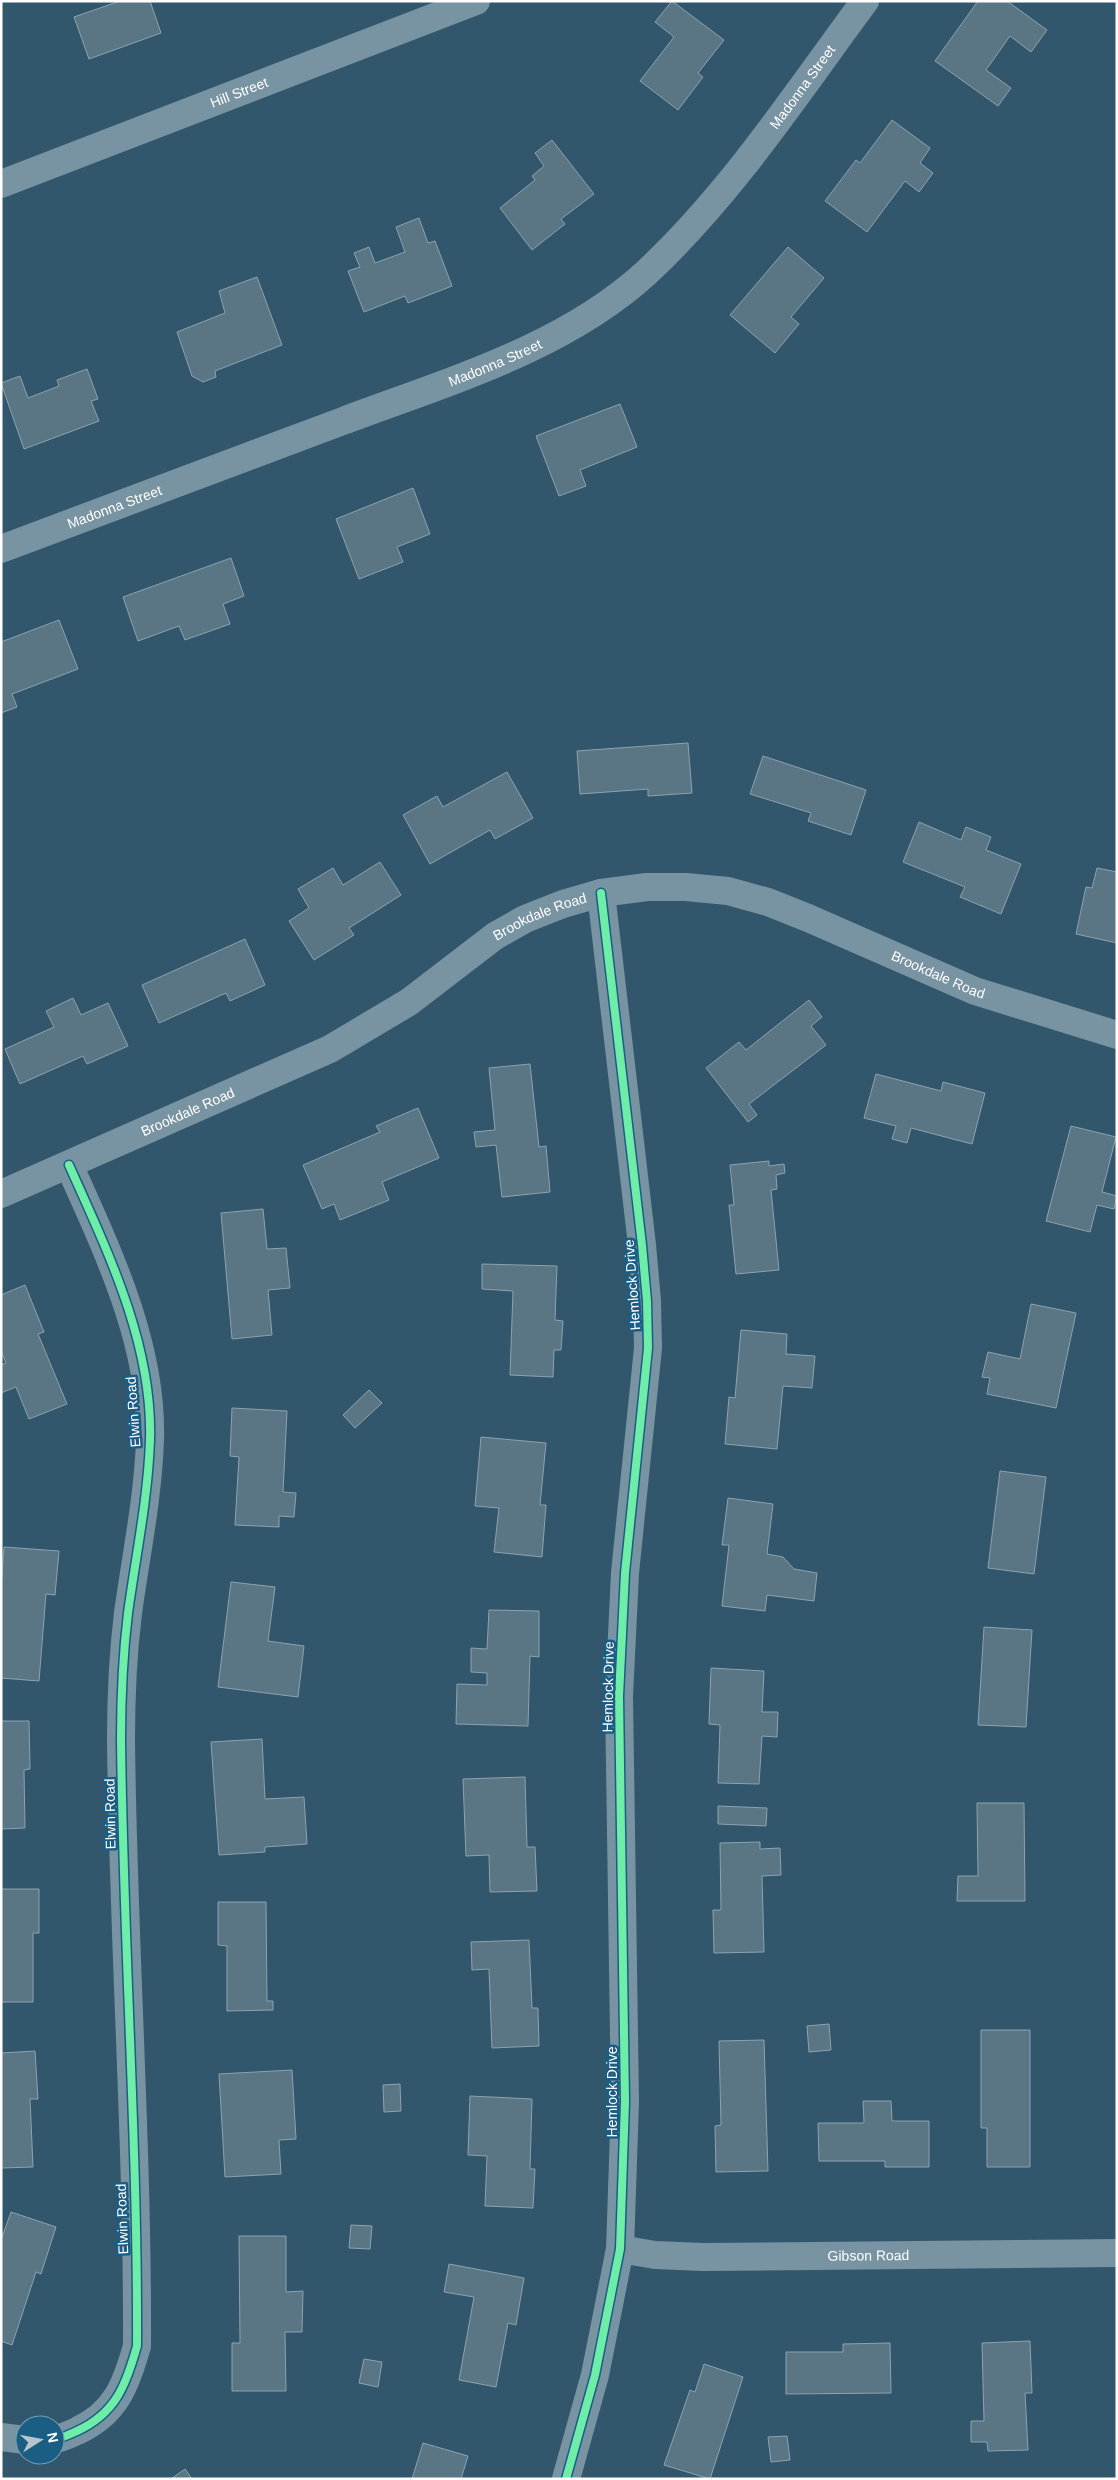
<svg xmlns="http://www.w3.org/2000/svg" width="1118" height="2480" viewBox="0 0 1118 2480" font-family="Helvetica,sans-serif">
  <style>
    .building { fill: #5a7685; stroke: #8ca3b0 }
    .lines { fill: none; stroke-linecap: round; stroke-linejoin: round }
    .minor { stroke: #7893a2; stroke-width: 28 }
    .cycleway-casing { stroke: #1a5e84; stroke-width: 11 }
    .cycleway { stroke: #6deda7; stroke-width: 8 }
    .labels { text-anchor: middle; stroke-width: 5; stroke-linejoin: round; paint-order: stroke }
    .street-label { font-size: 14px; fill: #fff; stroke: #1a5e84 }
  </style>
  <rect width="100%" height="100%" fill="#32576c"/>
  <!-- building -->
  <g class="building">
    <polygon points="120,1 150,1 161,33 89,59 74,17"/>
    <polygon points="672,1 724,40 698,73 703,77 678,110 640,81 674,37 655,22"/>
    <polygon points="978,1 1007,1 1047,30 1031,52 1010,36 986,70 1011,88 998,106 935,61"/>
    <polygon points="892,120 930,148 920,163 933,173 919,192 905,181 867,232 825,201 856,160 860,163"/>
    <polygon points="552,140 594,194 561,219 565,224 532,250 500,208 535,180 532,176 544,166 535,153"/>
    <polygon points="419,218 428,243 435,241 452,286 408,303 405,296 364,312 348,271 360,267 354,253 369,247 375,263 405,252 396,227"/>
    <polygon points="788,247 824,278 791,317 799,324 775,353 730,315"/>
    <polygon points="257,277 282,345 215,371 216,377 203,382 192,376 177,332 225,313 219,291"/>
    <polygon points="87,369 98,399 91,401 99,421 24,449 1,383 20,376 28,398 59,386 57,380"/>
    <polygon points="620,404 637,447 580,470 586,486 559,496 536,436"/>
    <polygon points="413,488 430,534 397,547 403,562 359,579 336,519"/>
    <polygon points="231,558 244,596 223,604 230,624 185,640 179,626 138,641 123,597"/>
    <polygon points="59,620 78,669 12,694 17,707 1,713 1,642"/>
    <polygon points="688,743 692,793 648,796 648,789 580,794 577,751"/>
    <polygon points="763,756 866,790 851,835 808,821 811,813 750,794"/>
    <polygon points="507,772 533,818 495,839 490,830 430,864 403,815 437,796 443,807"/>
    <polygon points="919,822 961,840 966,827 991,837 986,850 1021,864 1001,914 960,897 965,887 903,862"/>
    <polygon points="380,862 401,895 349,928 354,935 314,960 289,921 309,908 298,889 333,868 343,885"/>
    <polygon points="1097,868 1117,872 1117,943 1076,934 1086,887 1092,888"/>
    <polygon points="245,939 265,985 230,1001 226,993 159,1023 142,985"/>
    <polygon points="73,998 81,1015 108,1003 128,1046 87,1064 83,1056 20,1084 5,1049 54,1027 46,1011"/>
    <polygon points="809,1000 822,1017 811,1026 826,1045 749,1104 757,1115 748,1122 706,1068 739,1042 746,1050"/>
    <polygon points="530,1064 539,1147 546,1146 550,1192 502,1197 496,1145 476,1147 474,1132 495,1130 489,1068"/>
    <polygon points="876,1074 941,1091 943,1082 985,1093 972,1144 911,1128 907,1143 892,1139 896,1126 864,1118"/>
    <polygon points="418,1108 439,1158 382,1182 389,1200 340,1220 334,1204 322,1209 303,1165 380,1132 376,1126"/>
    <polygon points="1071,1126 1116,1137 1102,1192 1117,1196 1114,1209 1097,1205 1090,1232 1046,1221"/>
    <polygon points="769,1161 769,1166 784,1164 785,1173 776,1175 777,1189 771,1190 779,1270 736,1274 729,1205 734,1205 730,1165"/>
    <polygon points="263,1209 267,1249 286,1248 290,1288 268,1290 272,1335 232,1339 221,1213"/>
    <polygon points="482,1264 557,1266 555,1320 563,1321 561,1350 554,1350 553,1377 510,1375 513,1291 482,1289"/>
    <polygon points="25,1285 44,1332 38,1334 67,1404 29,1419 16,1387 1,1393 1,1365 6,1363 1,1351 1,1295"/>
    <polygon points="1031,1304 1076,1313 1056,1408 987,1394 990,1378 982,1377 988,1352 1020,1359"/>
    <polygon points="741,1330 787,1334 786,1354 815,1356 812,1388 783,1386 777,1449 725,1444 729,1397 735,1398"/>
    <polygon points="369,1390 382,1403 355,1428 343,1415"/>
    <polygon points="232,1408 287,1411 283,1492 296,1493 294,1517 279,1516 279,1527 235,1525 239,1457 230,1456"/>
    <polygon points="481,1437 546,1443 540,1505 546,1505 542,1557 494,1552 499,1508 475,1506"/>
    <polygon points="1000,1471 1046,1477 1034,1574 988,1568"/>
    <polygon points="728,1498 773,1504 767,1554 783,1557 794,1569 817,1573 814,1601 767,1595 765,1611 722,1606 729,1545 722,1545"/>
    <polygon points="4,1547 59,1551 55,1595 46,1594 39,1681 1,1678 1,1587"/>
    <polygon points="231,1582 275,1587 268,1641 304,1646 298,1697 218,1687"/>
    <polygon points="489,1610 539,1611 539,1657 530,1656 528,1726 456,1724 457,1684 487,1685 487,1673 471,1672 471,1648 487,1649"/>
    <polygon points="984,1627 1032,1630 1026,1727 978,1725"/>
    <polygon points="711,1668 764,1671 762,1712 778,1712 777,1737 762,1736 759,1784 718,1783 720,1725 709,1724"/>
    <polygon points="1,1721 29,1721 30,1769 24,1770 25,1828 1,1829"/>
    <polygon points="262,1739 265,1799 304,1797 307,1844 265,1847 265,1852 219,1855 211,1742"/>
    <polygon points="525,1777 527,1847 535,1847 537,1891 490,1892 489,1855 466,1856 463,1779"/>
    <polygon points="977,1803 1024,1803 1025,1901 957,1901 958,1876 978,1876"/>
    <polygon points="718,1806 767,1808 766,1826 718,1824"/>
    <polygon points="760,1842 760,1849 780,1848 781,1875 762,1876 764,1952 714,1953 713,1910 721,1910 720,1843"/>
    <polygon points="1,1889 39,1889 39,1933 33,1933 33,2002 1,2002"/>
    <polygon points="218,1902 266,1902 267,2001 273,2001 273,2010 227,2011 227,1946 218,1945"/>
    <polygon points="529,1940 532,2008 538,2008 539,2046 492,2048 489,1969 472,1970 471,1942"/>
    <polygon points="829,2024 831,2050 809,2052 807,2026"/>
    <polygon points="981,2030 1030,2030 1030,2167 987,2167 987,2128 981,2128"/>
    <polygon points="764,2040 768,2171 716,2172 715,2126 721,2125 719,2041"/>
    <polygon points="35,2051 38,2099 30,2099 33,2167 1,2168 1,2053"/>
    <polygon points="292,2070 296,2139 279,2140 281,2174 225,2177 219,2074"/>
    <polygon points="400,2084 401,2111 384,2112 383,2085"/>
    <polygon points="470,2096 532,2099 530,2169 535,2169 533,2208 485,2206 487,2156 468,2155"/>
    <polygon points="863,2101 891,2101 892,2121 929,2121 929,2167 885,2167 885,2161 819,2161 818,2123 864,2123"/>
    <polygon points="11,2212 56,2227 41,2274 36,2272 12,2345 1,2341 1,2240"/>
    <polygon points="351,2225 372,2226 370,2249 349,2248"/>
    <polygon points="239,2236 286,2236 286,2292 303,2291 302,2332 285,2332 286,2391 232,2391 232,2343 240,2343"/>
    <polygon points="449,2264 524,2278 516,2325 508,2323 496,2387 459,2380 474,2297 444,2292"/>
    <polygon points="1030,2341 1032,2393 1025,2393 1028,2450 988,2451 987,2442 971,2442 971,2421 984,2421 982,2343"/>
    <polygon points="890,2343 891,2393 786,2394 786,2352 843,2352 843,2344"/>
    <polygon points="364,2359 382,2362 378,2387 359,2383"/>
    <polygon points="704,2364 743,2377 710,2479 664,2465 690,2390 695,2392"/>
    <polygon points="787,2436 790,2460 771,2462 768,2437"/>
    <polygon points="423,2443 468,2456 461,2479 412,2479"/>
    <polygon points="185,2469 192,2479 171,2479"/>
  </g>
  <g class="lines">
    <!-- minor -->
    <g class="minor">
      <path id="s1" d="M1,184l475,-183"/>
      <path id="s2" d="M1,549c114,-42 228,-85 342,-128 103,-39 220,-72 303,-148 85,-79 150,-179 219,-272"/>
      <path id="s3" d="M1,1194l329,-145 79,-47 86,-66 30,-17 38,-15 38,-11 46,-6h39l42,4 40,11 40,16 167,73 142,44"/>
      <path id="s4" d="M620,2249l35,6 48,2 414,-4"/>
      <polyline points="1,2437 25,2440"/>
      <path d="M55,2439c8,-1 15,-5 22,-8 39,-18 49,-46 60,-85 1,-202 -14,-405 -16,-607 0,-42 2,-85 7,-126 8,-58 20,-115 22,-173 3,-96 -43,-190 -81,-275"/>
      <polyline points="566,2479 595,2375 620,2249 625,2102 619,1696 625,1573 648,1348 647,1301 642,1245 601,893"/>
    </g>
    <!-- cycleway casing -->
    <g class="cycleway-casing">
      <g id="cycleway">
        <path d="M55,2439c8,-1 15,-5 22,-8 39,-18 49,-46 60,-85 1,-202 -14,-405 -16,-607 0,-42 2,-85 7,-126 8,-58 20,-115 22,-173 3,-96 -43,-190 -81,-275"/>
        <polyline points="566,2479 595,2375 620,2249 625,2102 619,1696 625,1573 648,1348 647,1301 642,1245 601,893"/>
      </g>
    </g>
    <!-- cycleway -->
    <use href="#cycleway" class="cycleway"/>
  </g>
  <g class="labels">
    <!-- street labels -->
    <g class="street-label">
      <text dy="5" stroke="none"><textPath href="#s2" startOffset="948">Madonna Street</textPath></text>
      <text dy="5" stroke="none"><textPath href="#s1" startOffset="255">Hill Street</textPath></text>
      <text dy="5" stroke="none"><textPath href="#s2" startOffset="528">Madonna Street</textPath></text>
      <text dy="5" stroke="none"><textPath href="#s2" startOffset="121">Madonna Street</textPath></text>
      <text dy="5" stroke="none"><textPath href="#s3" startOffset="609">Brookdale Road</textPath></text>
      <text dy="5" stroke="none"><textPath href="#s3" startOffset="1029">Brookdale Road</textPath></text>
      <text dy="5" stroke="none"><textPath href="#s3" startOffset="204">Brookdale Road</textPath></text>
      <text transform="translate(632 1285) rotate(-94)" y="5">Hemlock Drive</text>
      <text transform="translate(133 1412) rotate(-94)" y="5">Elwin Road</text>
      <text transform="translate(608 1687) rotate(-89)" y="5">Hemlock Drive</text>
      <text transform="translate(110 1814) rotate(-91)" y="5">Elwin Road</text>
      <text transform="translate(612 2092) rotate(-90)" y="5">Hemlock Drive</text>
      <text transform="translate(122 2219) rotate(-92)" y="5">Elwin Road</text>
      <text dy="5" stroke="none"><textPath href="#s4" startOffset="249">Gibson Road</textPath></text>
    </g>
  </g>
  <!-- border -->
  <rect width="1118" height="2480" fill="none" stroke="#ffffff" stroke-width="5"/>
  <!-- north arrow -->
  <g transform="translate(40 2440) rotate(79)"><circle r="24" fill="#1a5e84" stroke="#769eb5"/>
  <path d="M0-4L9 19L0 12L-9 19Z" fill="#b7c4cc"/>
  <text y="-8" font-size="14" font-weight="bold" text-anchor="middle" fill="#ffffff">N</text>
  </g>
</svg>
